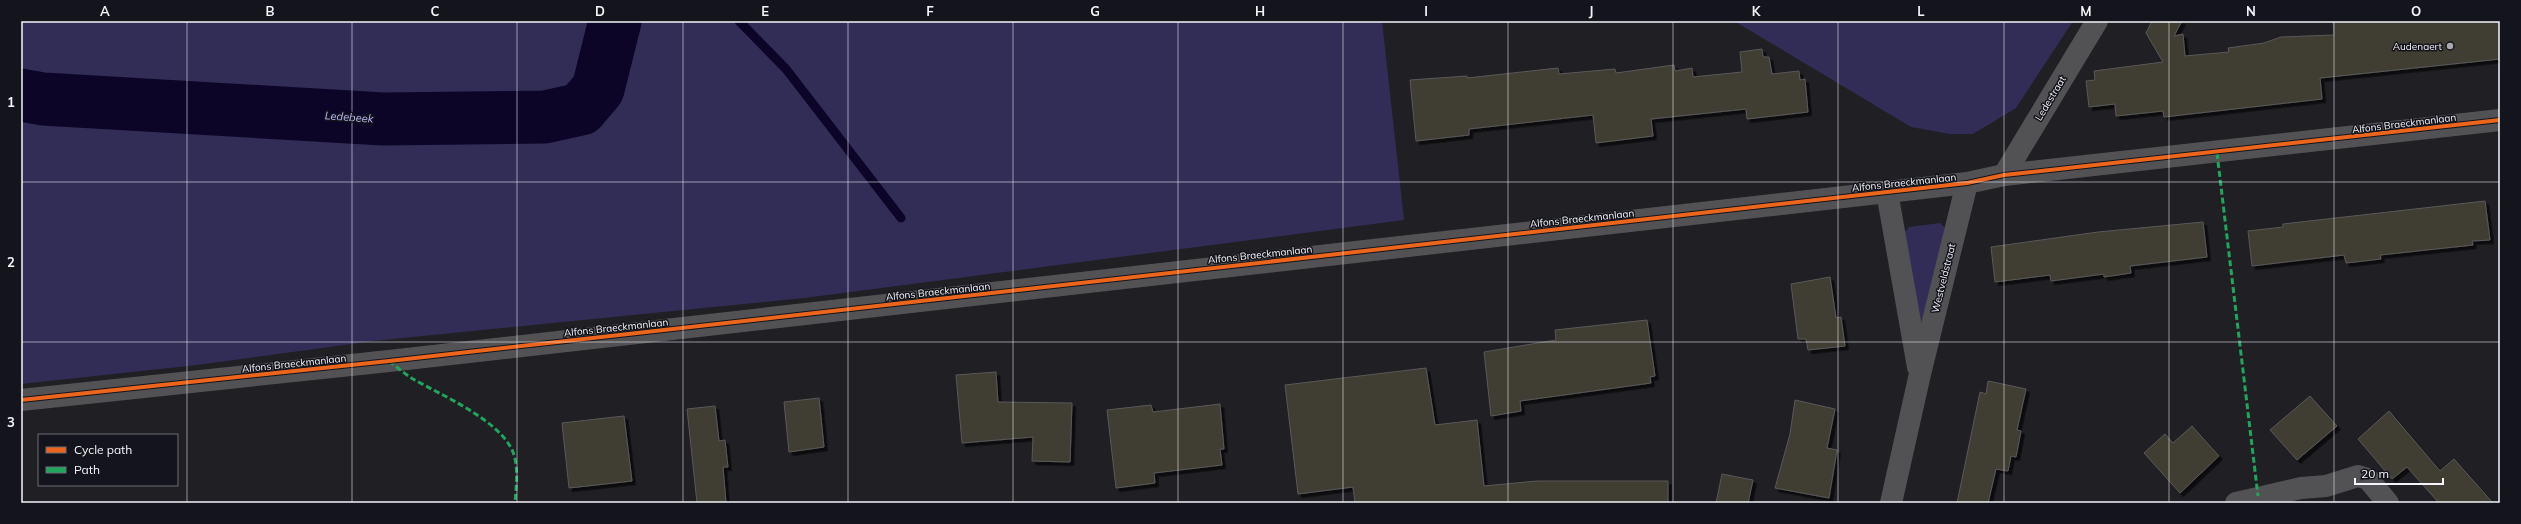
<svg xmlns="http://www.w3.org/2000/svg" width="2521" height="524" viewBox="0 0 2521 524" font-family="Mulish,sans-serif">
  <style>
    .green { fill: #322d56 }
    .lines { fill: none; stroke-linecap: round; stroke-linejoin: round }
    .stream { stroke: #0d0528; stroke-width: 9 }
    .river { stroke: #0d0528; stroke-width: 53 }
    .building { fill: #3f3c33; stroke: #5a5959; filter: url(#shadow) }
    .minor { stroke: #525254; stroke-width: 22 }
    .quiet { stroke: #20a55d; stroke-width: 3; stroke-dasharray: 6 3; stroke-linecap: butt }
    .cycleway-casing { stroke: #14141c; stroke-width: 6 }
    .cycleway { stroke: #eb651d; stroke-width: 4 }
    .grid { fill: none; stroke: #f4f4fa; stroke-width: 1; stroke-opacity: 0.55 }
    .poi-dot { fill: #a9a9af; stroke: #14141c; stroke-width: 1.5 }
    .labels { text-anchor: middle; stroke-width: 3; stroke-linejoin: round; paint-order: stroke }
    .poi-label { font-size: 10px; fill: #f4f4fa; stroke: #14141c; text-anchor: end }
    .street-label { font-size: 10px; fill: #f4f4fa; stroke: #14141c }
    .water-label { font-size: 11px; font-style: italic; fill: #bbb6fa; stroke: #14141c }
    .neatline { fill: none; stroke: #f4f4fa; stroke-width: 1.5 }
    .grid-label { font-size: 13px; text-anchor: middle; font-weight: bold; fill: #f4f4fa }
  </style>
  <defs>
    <filter id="shadow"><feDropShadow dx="3.5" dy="3.5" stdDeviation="0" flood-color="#0009"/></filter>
  </defs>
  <rect width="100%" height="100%" fill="#1f1f24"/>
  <!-- green -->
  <g class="green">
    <polygon points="21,21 1382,21 1404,220 804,298 373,341 197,365 21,384"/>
    <polygon points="1734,21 2073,21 2016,108 1973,134 1950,134 1911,127"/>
    <polygon points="1940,223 1945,228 1923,322 1919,322 1905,232 1909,227"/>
  </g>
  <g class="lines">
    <!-- stream -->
    <polyline class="stream" points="739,21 786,69 901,218"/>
    <!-- river -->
    <polyline class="river" points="21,95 43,99 383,119 545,117 581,109 598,89 615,21"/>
  </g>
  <!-- building -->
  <g class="building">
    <polygon points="2152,21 2182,21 2174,36 2183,34 2185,56 2229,52 2228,48 2264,43 2281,37 2334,35 2333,21 2500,21 2500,59 2320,78 2322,99 2269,105 2164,117 2163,111 2116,116 2115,104 2089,107 2086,81 2095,80 2094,71 2163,62 2146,33"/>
    <polygon points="1762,49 1763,57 1769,57 1772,74 1799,71 1800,80 1805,79 1808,112 1747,119 1746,109 1651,119 1653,136 1596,143 1593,115 1469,129 1469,135 1416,141 1410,80 1467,76 1467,78 1558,68 1559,74 1615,69 1616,73 1674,65 1675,71 1692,68 1693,77 1742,72 1740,52"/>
    <polygon points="2485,201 2490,240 2472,241 2473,245 2380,255 2381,259 2346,263 2344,255 2252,266 2248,231 2283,227 2283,224"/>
    <polygon points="2203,222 2207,257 2130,266 2131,273 2104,277 2104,274 2051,281 2050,275 1995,282 1991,247 2098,232"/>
    <polygon points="1830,277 1836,318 1841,317 1845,346 1808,350 1806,339 1798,339 1791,284"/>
    <polygon points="1647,320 1655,376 1650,377 1651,383 1520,401 1521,411 1491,416 1484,352 1556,340 1555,330"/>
    <polygon points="1426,368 1435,425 1477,420 1484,486 1537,481 1668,481 1668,503 1355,503 1353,487 1298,494 1285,385"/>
    <polygon points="996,372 998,402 1072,403 1070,462 1032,461 1033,437 962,443 956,375"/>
    <polygon points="1988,381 2026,389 2017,430 2021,431 2016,457 2011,456 2008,471 1996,469 1988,503 1957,503 1980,392 1986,394"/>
    <polygon points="2310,396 2337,426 2297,460 2270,430"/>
    <polygon points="819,398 824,447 789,452 784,402"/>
    <polygon points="1795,400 1835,409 1827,448 1837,450 1829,498 1775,488 1790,434"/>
    <polygon points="1220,404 1224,449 1220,449 1222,465 1154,473 1155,483 1116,488 1107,410 1151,405 1153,412"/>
    <polygon points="715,406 719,441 725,440 728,467 723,467 726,503 697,503 687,409"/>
    <polygon points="2389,411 2440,471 2454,459 2493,503 2439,503 2407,467 2392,479 2358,439"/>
    <polygon points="624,416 632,481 569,488 562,423"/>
    <polygon points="2192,426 2219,456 2180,493 2144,453 2165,434 2173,443"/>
    <polygon points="1722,474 1753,480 1748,503 1716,503"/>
  </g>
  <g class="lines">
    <!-- minor -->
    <g class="minor">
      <polyline points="2004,175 2097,21"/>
      <polyline points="1887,192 1918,367"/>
      <polyline points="21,400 389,361 1967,183 2004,175 2500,120"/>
      <polyline points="1891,503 1920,374 1967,183"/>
      <polyline points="2236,503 2301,488 2326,486 2358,476 2368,479 2388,503"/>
    </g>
    <!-- quiet -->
    <g class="quiet">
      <polyline points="2217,153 2258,496"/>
      <path d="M389,361c8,6 16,13 24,18 28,16 87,41 100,73 6,16 3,34 2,51"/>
    </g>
    <!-- cycleway casing -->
    <g class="cycleway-casing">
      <polyline id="cycleway" points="21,400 389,361 1967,183 2004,175 2500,120"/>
    </g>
    <!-- cycleway -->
    <use href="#cycleway" class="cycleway"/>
  </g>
  <!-- grid -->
  <path class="grid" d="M187,21v482M352,21v482M517,21v482M683,21v482M848,21v482M1013,21v482M1178,21v482M1343,21v482M1508,21v482M1673,21v482M1838,21v482M2004,21v482M2169,21v482M2334,21v482M21,182h2479M21,342h2479"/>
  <!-- markers -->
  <circle class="poi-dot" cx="2450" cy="46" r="4"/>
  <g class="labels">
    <!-- poi labels -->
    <g class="poi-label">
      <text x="2442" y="50">Audenaert</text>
    </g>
    <!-- street labels -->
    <g class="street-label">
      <text transform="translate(2050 98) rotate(-59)" y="4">Ledestraat</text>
      <text transform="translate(2404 123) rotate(-7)" y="4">Alfons Braeckmanlaan</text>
      <text transform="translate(1904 182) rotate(-6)" y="4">Alfons Braeckmanlaan</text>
      <text transform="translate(1582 218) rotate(-6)" y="4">Alfons Braeckmanlaan</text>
      <text transform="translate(1260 254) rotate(-6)" y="4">Alfons Braeckmanlaan</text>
      <text transform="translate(1943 278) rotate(-76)" y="4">Westveldstraat</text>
      <text transform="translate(938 291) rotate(-6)" y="4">Alfons Braeckmanlaan</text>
      <text transform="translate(616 327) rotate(-6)" y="4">Alfons Braeckmanlaan</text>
      <text transform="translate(294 363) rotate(-6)" y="4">Alfons Braeckmanlaan</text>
    </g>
    <!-- water labels -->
    <g class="water-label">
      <text transform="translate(349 117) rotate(4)" y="4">Ledebeek</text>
    </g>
  </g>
  <!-- border -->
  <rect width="2521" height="524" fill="none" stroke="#14141c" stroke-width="44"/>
  <!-- legend -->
  <rect x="38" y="434" width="140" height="52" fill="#14141c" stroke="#6e6e75"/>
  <rect x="46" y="447" width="20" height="6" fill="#eb651d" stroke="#6e6e75"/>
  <text x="74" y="454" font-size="12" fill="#f4f4fa">Cycle path</text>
  <rect x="46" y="467" width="20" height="6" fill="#20a55d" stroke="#6e6e75"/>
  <text x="74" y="474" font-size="12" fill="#f4f4fa">Path</text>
  <!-- scale -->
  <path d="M2355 478v6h88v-6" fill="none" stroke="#f4f4fa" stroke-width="2"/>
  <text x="2361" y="478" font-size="12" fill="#f4f4fa" stroke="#14141c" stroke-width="3" paint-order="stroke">20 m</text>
  <rect x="22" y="22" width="2477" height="480" class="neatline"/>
  <g class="grid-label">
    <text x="105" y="16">A</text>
    <text x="270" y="16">B</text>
    <text x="435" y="16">C</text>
    <text x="600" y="16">D</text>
    <text x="765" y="16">E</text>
    <text x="930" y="16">F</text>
    <text x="1095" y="16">G</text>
    <text x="1260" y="16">H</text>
    <text x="1426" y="16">I</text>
    <text x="1591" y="16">J</text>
    <text x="1756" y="16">K</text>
    <text x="1921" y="16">L</text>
    <text x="2086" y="16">M</text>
    <text x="2251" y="16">N</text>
    <text x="2416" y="16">O</text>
    <text x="11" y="107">1</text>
    <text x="11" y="267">2</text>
    <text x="11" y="427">3</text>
  </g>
</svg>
